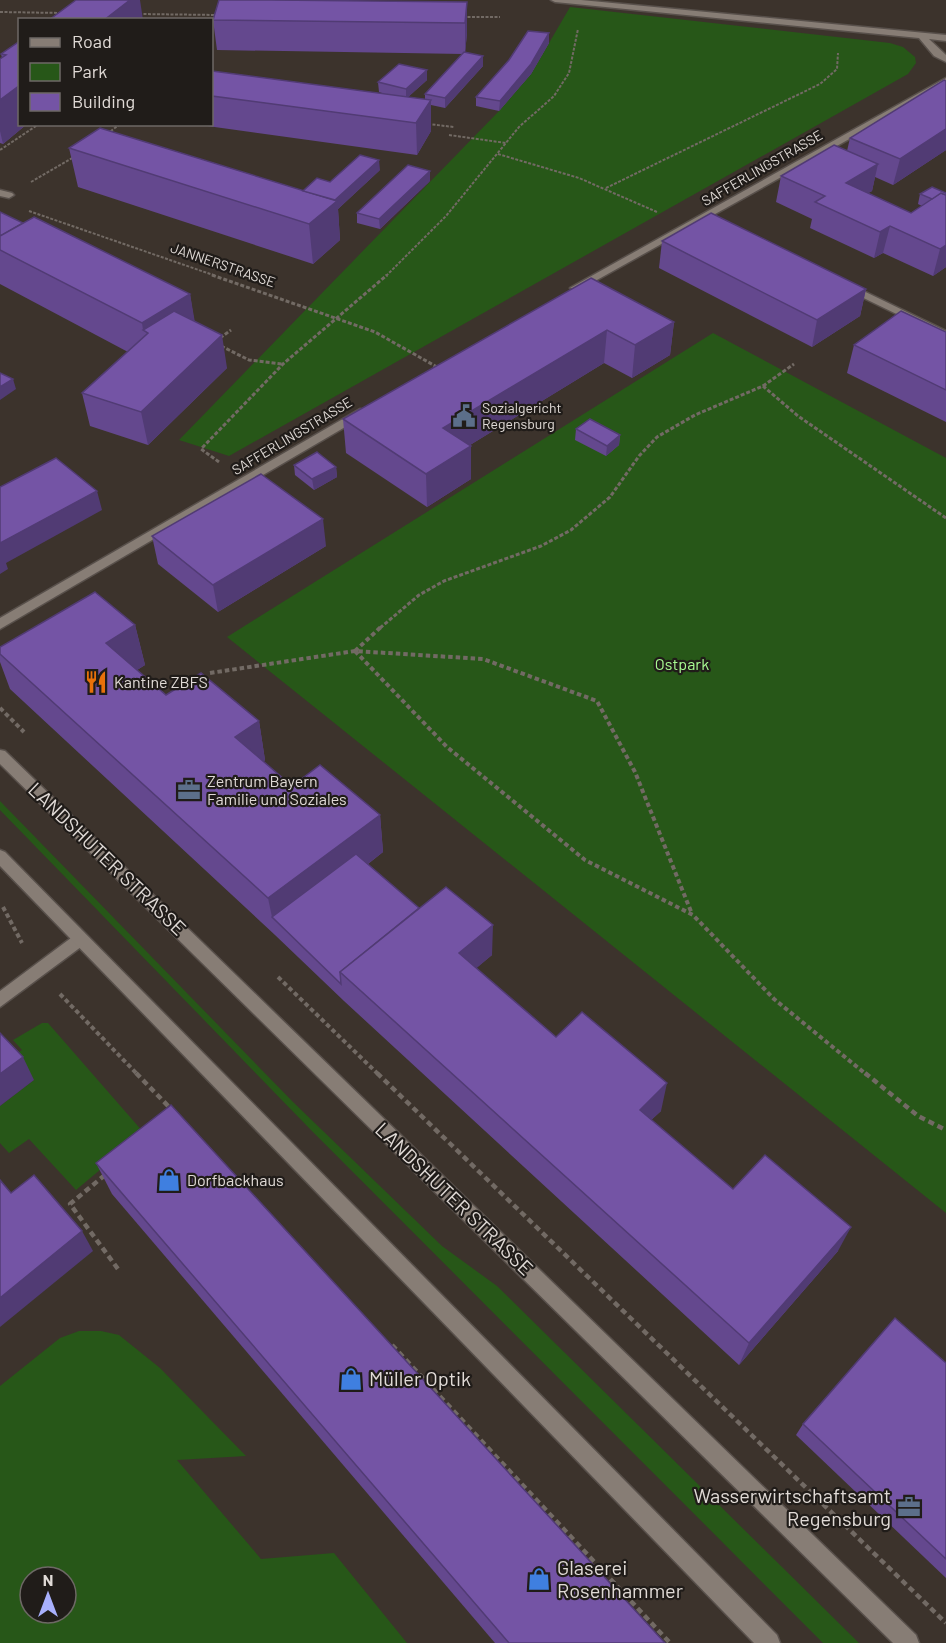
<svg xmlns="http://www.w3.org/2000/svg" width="946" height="1643" viewBox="0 0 946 1643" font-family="Barlow,sans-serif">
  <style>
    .green { fill: #275718; fill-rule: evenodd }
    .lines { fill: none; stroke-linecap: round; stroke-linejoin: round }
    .minor-casing { stroke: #58504b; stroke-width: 3 }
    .secondary-casing { stroke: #58504b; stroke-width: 3 }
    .path-far3 { stroke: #726a64; stroke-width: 2; stroke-dasharray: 3 1.5; stroke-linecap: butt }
    .path-far2 { stroke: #726a64; stroke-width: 3; stroke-dasharray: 4 2; stroke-linecap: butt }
    .path-far1 { stroke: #726a64; stroke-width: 4; stroke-dasharray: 4.5 3; stroke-linecap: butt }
    .path { stroke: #726a64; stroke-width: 4.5; stroke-dasharray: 6 4; stroke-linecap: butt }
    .minor { fill: #877d75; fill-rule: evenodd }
    .secondary { fill: #877d75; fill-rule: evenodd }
    .wall { fill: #64488e }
    .shaded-wall { fill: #513b74 }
    .building { fill: #7454a5; stroke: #513b74; stroke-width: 1.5 }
    .labels { text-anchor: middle; stroke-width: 4.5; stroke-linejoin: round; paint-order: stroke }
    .far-street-label { font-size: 14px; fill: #e0dad6; stroke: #201c19 }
    .far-poi-label { font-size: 14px; fill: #e0dad6; stroke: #201c19; text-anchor: start }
    .park-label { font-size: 16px; fill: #a8fa92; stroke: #201c19 }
    .poi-label { font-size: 16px; fill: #e0dad6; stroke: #201c19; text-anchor: start }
    .near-street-label { font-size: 20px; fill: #e0dad6; stroke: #201c19 }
    .near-poi-label { font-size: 20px; fill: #e0dad6; stroke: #201c19; text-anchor: start }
  </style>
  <rect width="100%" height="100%" fill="#3c332c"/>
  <!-- green -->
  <g class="green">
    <polygon points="570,7 890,43 903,47 915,57 916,63 908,74 229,456 179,440 499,111 531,74"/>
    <polygon points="713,333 946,458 946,1213 227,637"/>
    <polygon points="0,801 293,1102 442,1246 497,1286 859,1643 823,1643 309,1128 0,810"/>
    <polygon points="42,1023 48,1023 144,1133 76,1190 29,1139 9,1153 0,1143 0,1106 34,1080 12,1056 22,1050 13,1040"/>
    <path d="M79,1331h22l18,4 41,33 86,88 -69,4 84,99 73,-6 73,90h-407v-257l60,-48zM30,1577h36v36h-36z"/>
  </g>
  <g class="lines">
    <!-- minor casing -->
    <g class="minor-casing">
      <g id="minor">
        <polygon points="551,0 581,0 946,35 946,41 929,39 946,55 946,62 934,56 919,38 555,2"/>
        <polygon points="946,78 946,85 579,290 570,288"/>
        <polygon points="0,190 12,193 14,195 9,198 0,196"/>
        <polygon points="847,283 946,331 946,338 843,288 843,284"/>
        <polygon points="360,409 364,410 364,416 0,629 0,618"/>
        <polygon points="79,932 85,934 87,939 85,944 0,1007 0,991"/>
      </g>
    </g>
    <!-- secondary casing -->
    <g class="secondary-casing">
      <g id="secondary">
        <polygon points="0,750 5,751 916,1635 919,1643 893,1643 0,764"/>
        <polygon points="0,850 5,852 777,1635 780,1643 754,1643 0,866"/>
      </g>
    </g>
    <!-- path-far3 -->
    <g class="path-far3">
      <polyline points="0,12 62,13"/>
      <polyline points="139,14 218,15"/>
      <polyline points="463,17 500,17"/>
      <polyline points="428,124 454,127"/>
      <polyline points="107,134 120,124"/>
      <polyline points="449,135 506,143"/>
      <polyline points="0,150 39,124"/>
      <polyline points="498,154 579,178 657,212"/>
      <polyline points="31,182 74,157"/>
      <polyline points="606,188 820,84 837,69 838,53"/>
      <polyline points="29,211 216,276"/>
      <polyline points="386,276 446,216 519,127 554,96 569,73 578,29"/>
    </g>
    <!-- path-far2 -->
    <g class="path-far2">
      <polyline points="212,275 375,332 437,367"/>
      <polyline points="220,338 231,330"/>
      <polyline points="221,346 249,360 282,364"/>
      <polyline points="763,386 794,364"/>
      <polyline points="219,462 201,449 283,364 387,275"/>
      <polyline points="380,628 419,595 444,581 541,546 571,530 610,497 639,456 657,437 695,415 763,386 798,416 946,518"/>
    </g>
    <!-- path-far1 -->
    <g class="path-far1">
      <polyline points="355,651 447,747 585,860 693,915 774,999 867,1075"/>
      <polyline points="355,651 382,626"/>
      <polyline points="210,673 355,651 483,659 597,701 635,772 692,914"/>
      <polyline points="0,708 24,732"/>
      <polyline points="3,907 22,943"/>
      <polyline points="278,977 379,1075"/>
      <polyline points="60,994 138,1075"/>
    </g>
    <!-- path -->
    <g class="path">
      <polyline points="136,1073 172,1110"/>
      <polyline points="377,1073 946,1623"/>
      <polyline points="865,1073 918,1116 946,1130"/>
      <polyline points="105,1175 70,1204 118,1269"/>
      <polyline points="392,1345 670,1643"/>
    </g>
    <!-- minor -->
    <use href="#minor" class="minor"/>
    <!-- secondary -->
    <use href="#secondary" class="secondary"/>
  </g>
  <!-- wall -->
  <g class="wall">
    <polygon points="467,2 467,33 465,53 483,66 445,108 431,105 431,131 417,155 193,124 212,124 212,71 385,94 379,92 378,82 427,70 427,80 408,97 425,99 425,94 463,54 217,50 213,20"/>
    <polygon points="549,33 549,43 531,74 499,111 476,106 476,97"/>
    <polygon points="20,41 20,124 27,124 3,144 0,143 0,59 2,58 1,54"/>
    <polygon points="946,81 946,150 893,185 875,177 872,191 868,193 911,213 922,206 918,204 920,194 946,193 946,267 933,276 883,253 874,258 810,228 812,219 776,202 781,176 847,151 850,138"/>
    <polygon points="69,148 303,191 330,182 380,170 338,209 340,240 313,264 78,187"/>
    <polygon points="430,181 380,229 357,223 357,213"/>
    <polygon points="0,212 23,223 190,294 194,321 227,368 148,445 90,426 82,393 128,352 0,284"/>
    <polygon points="662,241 866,289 860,316 812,347 659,268"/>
    <polygon points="591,278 674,322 670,355 632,378 604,363 470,445 471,446 471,479 427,507 346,453 343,419"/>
    <polygon points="946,332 946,422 847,373 854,345"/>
    <polygon points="576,429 620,435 619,445 606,456 575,440"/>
    <polygon points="294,465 336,467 337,477 314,490 295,475"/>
    <polygon points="152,536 326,546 218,612 158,564"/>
    <polygon points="135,625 145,665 137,670 166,695 259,721 265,760 263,762 292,786 380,815 383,852 368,864 419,908 492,955 476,968 556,1037 661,1111 651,1120 733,1189 838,1251 739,1365 344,1001 275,935 10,689 0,662 0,647"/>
    <polygon points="96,1163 665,1643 495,1643 112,1194"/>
    <polygon points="946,1363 946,1578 796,1435 803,1424"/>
  </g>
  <!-- shaded-wall -->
  <g class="shaded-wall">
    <polygon points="130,0 140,0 143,20 104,20"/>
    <polygon points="467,2 467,33 465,54 465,23"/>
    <polygon points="549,33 549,43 531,74 499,111 500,101"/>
    <polygon points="483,56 483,66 445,108 445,98"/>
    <polygon points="427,70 427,80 406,99 406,89"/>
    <polygon points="20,85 20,124 27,124 3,144 0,131 0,100"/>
    <polygon points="431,100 431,131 417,155 416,123"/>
    <polygon points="946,129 946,150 893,185 900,159"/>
    <polygon points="379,160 380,170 338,209 340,240 313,264 309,224"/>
    <polygon points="878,164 872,191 840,210 846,183"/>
    <polygon points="430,171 430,181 380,229 379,219"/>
    <polygon points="890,226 883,253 874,258 880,232"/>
    <polygon points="946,245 946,267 933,276 940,249"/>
    <polygon points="866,289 860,316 812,347 817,320"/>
    <polygon points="190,294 197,334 148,333 143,330 142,323"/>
    <polygon points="674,322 670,355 632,378 635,345"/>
    <polygon points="607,330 604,363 444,461 443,428"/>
    <polygon points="222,335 227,368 148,445 141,412"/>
    <polygon points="13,379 16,389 0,400 0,387"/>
    <polygon points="620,435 619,445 606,456 607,446"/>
    <polygon points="471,446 471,479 427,507 426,474"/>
    <polygon points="336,467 337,477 314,490 312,479"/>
    <polygon points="97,491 102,510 6,563 8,569 0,574 0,543"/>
    <polygon points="323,519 326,546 218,612 213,585"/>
    <polygon points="135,625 145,665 117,683 106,643"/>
    <polygon points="259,721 265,760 242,776 235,737"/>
    <polygon points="380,815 383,852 284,929 272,917 268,898"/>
    <polygon points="493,925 492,955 459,983 459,953"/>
    <polygon points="23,1057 34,1080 0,1106 0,1074"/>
    <polygon points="667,1083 661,1111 634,1136 640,1110"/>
    <polygon points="851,1227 838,1251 739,1365 749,1343"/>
    <polygon points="82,1231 93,1251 0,1327 0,1298"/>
  </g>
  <!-- building -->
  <g class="building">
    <polygon points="76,0 130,0 104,20 49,20"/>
    <polygon points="219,0 272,0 467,2 465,23 213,20"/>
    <polygon points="528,31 549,33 531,64 500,101 476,97 509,60"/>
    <polygon points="20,41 20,85 0,100 0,59 6,55 1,54"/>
    <polygon points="464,52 483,56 445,98 425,94"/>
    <polygon points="399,64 427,70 406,89 378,82"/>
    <polygon points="212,71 431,100 416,123 212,96"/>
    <polygon points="944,80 946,81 946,129 900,159 850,138"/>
    <polygon points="100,128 337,201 309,224 69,148"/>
    <polygon points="834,145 878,164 846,183 911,213 941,193 946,195 946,245 940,249 890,226 880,232 815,202 825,196 781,176"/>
    <polygon points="360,155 379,160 335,200 303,191 317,178 330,182"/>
    <polygon points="408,165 430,171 379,219 357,213"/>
    <polygon points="932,187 946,193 946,195 941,193 932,199 920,194"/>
    <polygon points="0,212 23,223 0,236"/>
    <polygon points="711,213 866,289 817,320 662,241"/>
    <polygon points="34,217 190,294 142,323 0,250 0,236"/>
    <polygon points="591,278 674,322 635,345 607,330 443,428 471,446 426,474 343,419"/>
    <polygon points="174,311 222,335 141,412 82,393 148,333 143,330"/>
    <polygon points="901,311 946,332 946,390 854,345"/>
    <polygon points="0,373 13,379 0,387"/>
    <polygon points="590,419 620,435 607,446 576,429"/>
    <polygon points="317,452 336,467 312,479 294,465"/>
    <polygon points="56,458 97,491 0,543 0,487"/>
    <polygon points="261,474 323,519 213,585 152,536"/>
    <polygon points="95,592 135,625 106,643 166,695 201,673 259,721 235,737 292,786 320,765 380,815 268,898 0,654 0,647"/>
    <polygon points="356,854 419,908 340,972 341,984 272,917"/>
    <polygon points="446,887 493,925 459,953 556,1037 582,1012 667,1083 640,1110 733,1189 765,1155 851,1227 749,1343 340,972"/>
    <polygon points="0,1033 23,1057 0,1074"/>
    <polygon points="171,1105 665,1643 509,1643 96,1163"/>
    <polygon points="34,1175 82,1231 0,1298 0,1180 11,1193"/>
    <polygon points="895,1318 946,1363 946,1559 803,1424"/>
  </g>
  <!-- icons -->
  <defs>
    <g id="civic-bare" transform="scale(1.8)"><path d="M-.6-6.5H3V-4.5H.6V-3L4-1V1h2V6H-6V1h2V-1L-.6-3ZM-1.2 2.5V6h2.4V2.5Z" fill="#5c6f8a" stroke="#201c19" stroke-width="2.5" paint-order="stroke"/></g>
    <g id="restaurant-bare" transform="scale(1.8)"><path d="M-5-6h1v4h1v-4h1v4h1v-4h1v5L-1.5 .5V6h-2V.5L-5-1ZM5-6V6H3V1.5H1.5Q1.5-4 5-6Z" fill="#e8710a" stroke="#201c19" stroke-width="2.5" paint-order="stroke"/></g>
    <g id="office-bare" transform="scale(1.8)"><path d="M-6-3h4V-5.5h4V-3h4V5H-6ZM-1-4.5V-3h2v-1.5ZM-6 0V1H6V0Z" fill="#5c6f8a" stroke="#201c19" stroke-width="2.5" paint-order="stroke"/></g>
    <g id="shop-bare" transform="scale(1.8)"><path d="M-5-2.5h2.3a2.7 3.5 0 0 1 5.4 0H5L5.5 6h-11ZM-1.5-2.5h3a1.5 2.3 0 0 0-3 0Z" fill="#3f7fe0" stroke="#201c19" stroke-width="2.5" paint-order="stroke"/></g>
  </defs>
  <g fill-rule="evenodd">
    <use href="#civic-bare" x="464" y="416"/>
    <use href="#restaurant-bare" x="96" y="682"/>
    <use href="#office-bare" x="189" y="790"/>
    <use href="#shop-bare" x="169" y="1180"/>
    <use href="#shop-bare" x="351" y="1379"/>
    <use href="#office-bare" x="909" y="1507"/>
    <use href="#shop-bare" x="539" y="1579"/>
  </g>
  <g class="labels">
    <!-- far-street labels -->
    <g class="far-street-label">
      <text transform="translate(762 168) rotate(-30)" y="5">SAFFERLINGSTRASSE</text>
      <text transform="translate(223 265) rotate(19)" y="5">JANNERSTRASSE</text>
      <text transform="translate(292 436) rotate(-31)" y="5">SAFFERLINGSTRASSE</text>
    </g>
    <!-- far-poi labels -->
    <g class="far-poi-label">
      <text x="482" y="413">Sozialgericht<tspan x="482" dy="16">Regensburg</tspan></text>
    </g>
    <!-- park labels -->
    <g class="park-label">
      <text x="682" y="670">Ostpark</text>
    </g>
    <!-- poi labels -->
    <g class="poi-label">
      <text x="114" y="688">Kantine ZBFS</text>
      <text x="207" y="787">Zentrum Bayern<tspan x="207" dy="18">Familie und Soziales</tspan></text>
      <text x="187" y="1186">Dorfbackhaus</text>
    </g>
    <!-- near-street labels -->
    <g class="near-street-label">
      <text transform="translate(107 859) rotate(44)" y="7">LANDSHUTER STRASSE</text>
      <text transform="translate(454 1199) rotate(44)" y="7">LANDSHUTER STRASSE</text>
    </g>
    <!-- near-poi labels -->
    <g class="near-poi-label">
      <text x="369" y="1386">Müller Optik</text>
      <text x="891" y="1503" text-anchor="end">Wasserwirtschaftsamt<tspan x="891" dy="23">Regensburg</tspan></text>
      <text x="557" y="1575">Glaserei<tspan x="557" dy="23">Rosenhammer</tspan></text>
    </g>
  </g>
  <!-- legend -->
  <rect x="18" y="18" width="195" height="108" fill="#201c19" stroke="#6d6865" stroke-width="1.5"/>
  <rect x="30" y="38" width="30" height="9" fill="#877d75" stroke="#6d6865" stroke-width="1.5"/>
  <text x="72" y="48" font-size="18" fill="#e0dad6">Road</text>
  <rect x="30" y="63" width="30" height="18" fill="#275718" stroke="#6d6865" stroke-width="1.5"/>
  <text x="72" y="78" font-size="18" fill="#e0dad6">Park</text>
  <rect x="30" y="93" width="30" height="18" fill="#7454a5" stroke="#6d6865" stroke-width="1.5"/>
  <text x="72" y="108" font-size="18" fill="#e0dad6">Building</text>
  <!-- north arrow -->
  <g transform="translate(48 1595)"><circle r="28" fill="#201c19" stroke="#6d6865" stroke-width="1.5"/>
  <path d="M0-4.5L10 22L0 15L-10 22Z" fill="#a8b0fc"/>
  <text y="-9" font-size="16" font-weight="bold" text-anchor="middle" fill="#e0dad6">N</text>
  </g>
</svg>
